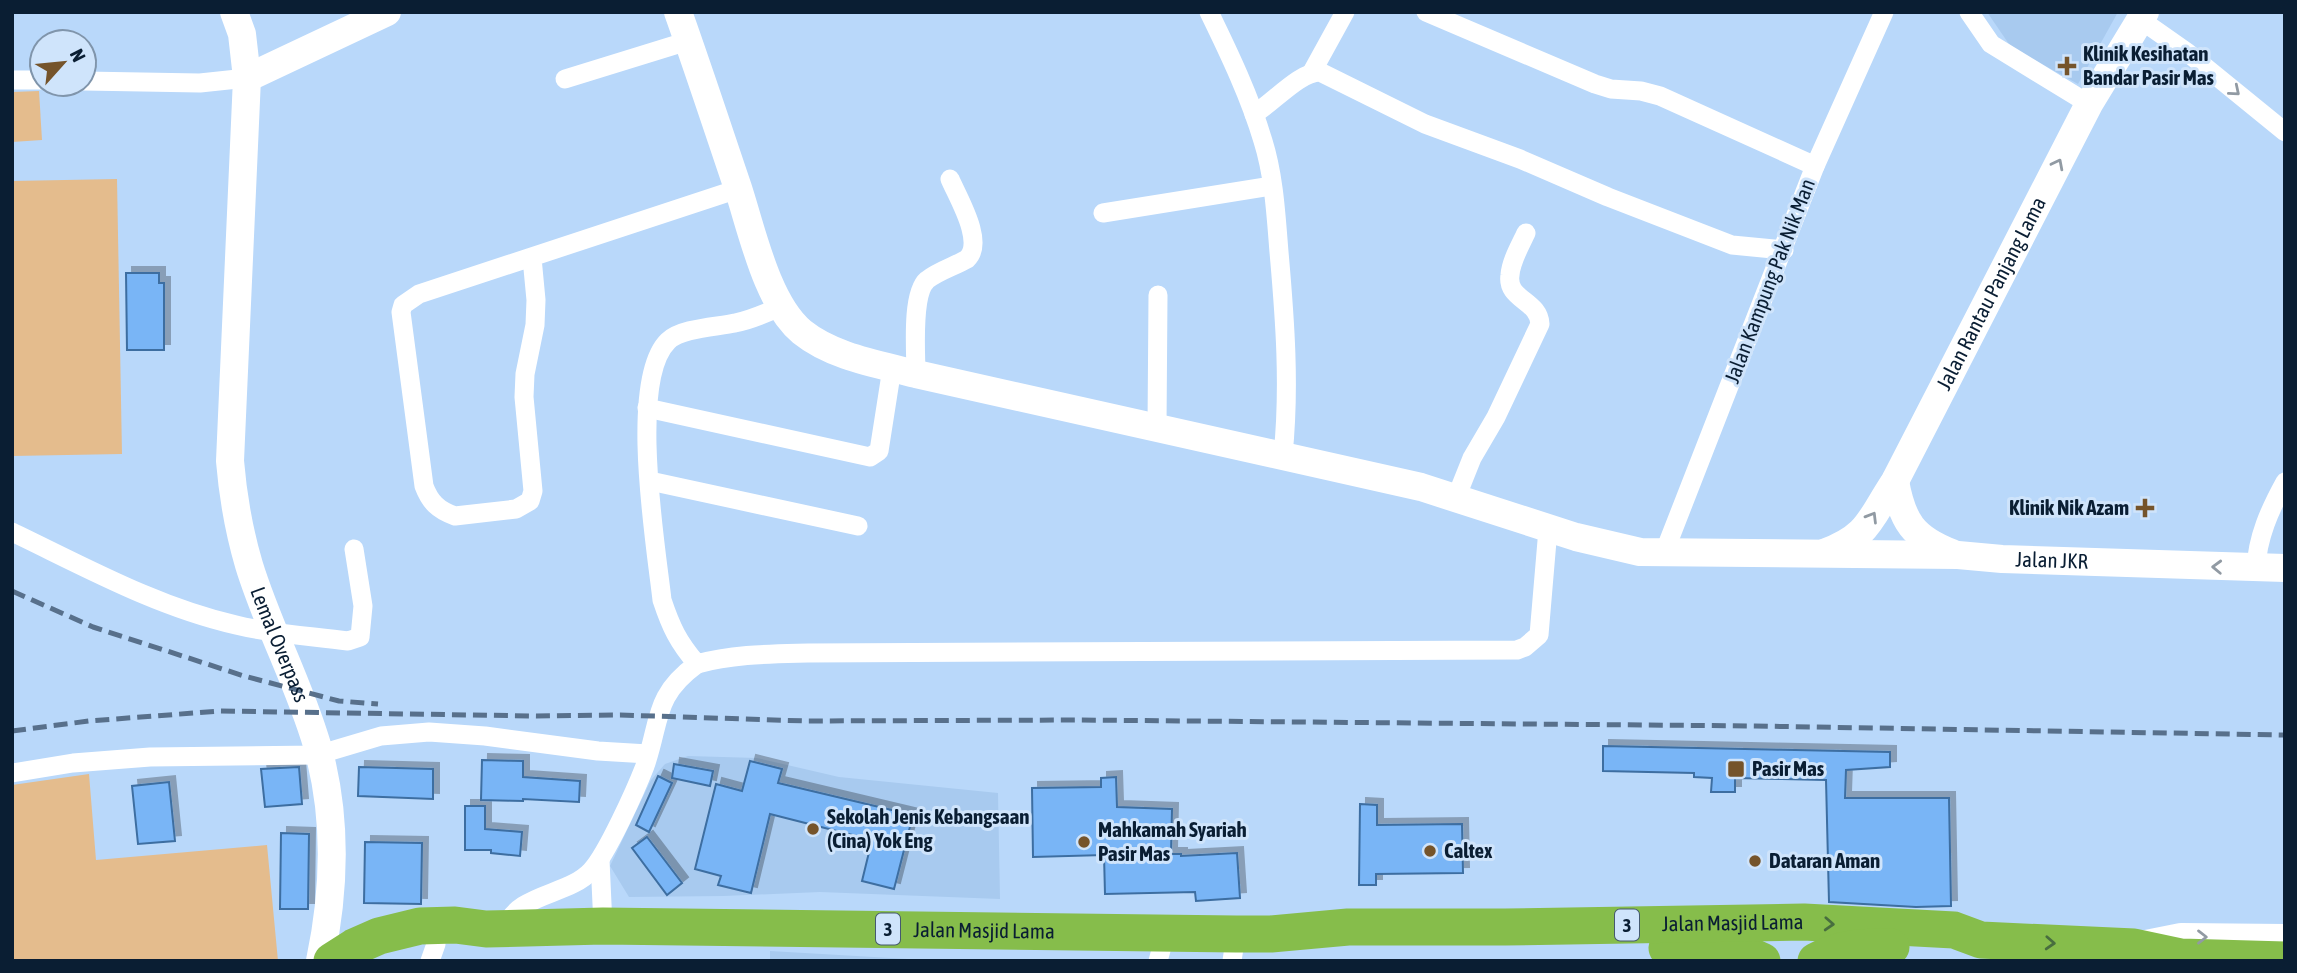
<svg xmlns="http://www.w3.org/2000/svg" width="2297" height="973" viewBox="0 0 2297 973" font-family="'Asap Condensed',sans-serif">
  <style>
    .built { fill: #a8caef }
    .green { fill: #e4bc8d }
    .building { fill: #79b5f6; stroke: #3d6ea1; stroke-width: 2; filter: url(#shadow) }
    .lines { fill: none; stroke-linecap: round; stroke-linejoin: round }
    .street { stroke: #fff; stroke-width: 19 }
    .secondary { stroke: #fff; stroke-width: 28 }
    .highway { stroke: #86bd4b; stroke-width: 37 }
    .rail { stroke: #58708b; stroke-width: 5; stroke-dasharray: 14 7; stroke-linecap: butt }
    .oneway { stroke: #919aa3 }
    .oneway2 { stroke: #486e3f }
    .poi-dot { fill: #75542b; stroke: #cfe4fb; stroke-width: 2.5 }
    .labels { text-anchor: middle; stroke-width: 6; stroke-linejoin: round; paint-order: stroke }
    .shield { fill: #cfe4fb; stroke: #45596f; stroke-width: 2 }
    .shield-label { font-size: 19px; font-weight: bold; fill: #0a1e33 }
    .poi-label { font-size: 21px; font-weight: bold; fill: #0a1e33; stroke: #cfe4fb; text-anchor: start }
    .street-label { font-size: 21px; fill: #0a1e33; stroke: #cfe4fb }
  </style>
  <defs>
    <filter id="shadow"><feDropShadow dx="6" dy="-6" stdDeviation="0" flood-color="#0004"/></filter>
  </defs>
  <rect width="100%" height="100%" fill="#b9d8fa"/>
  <!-- built -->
  <g class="built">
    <polygon points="1987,12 2118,12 2078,84 2011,47"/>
    <polygon points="688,756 757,758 839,777 998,793 1000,899 820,892 724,896 629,897 610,866 651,780 665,764"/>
    <polygon points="770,951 908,959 908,961 770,961"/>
  </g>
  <!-- green -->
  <g class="green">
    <polygon points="39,91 42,140 12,142 12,92"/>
    <polygon points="117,179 122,454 12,456 12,181"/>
    <polygon points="89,774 96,860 267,845 278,961 12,961 12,785"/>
  </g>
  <!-- building -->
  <g class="building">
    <polygon points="126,273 159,273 159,283 164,283 164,350 127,350"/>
    <polygon points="1603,746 1890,752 1890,767 1846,770 1845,798 1949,798 1951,906 1916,907 1829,902 1826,780 1735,778 1735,792 1711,792 1712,778 1694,777 1694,773 1603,771"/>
    <polygon points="482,760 523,761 523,777 580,781 579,802 523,799 523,801 481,800"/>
    <polygon points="750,761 782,769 778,783 913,815 894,889 862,881 872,840 770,814 751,893 718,885 721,876 695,869 716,784 742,791"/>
    <polygon points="674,764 713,771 710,786 672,778"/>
    <polygon points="299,767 302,804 265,807 261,769"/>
    <polygon points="359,767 433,769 433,799 358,796"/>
    <polygon points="658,776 672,783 649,832 636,825"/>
    <polygon points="1116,777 1117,807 1172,809 1171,854 1181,854 1181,856 1237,853 1240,898 1196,901 1195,892 1105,894 1104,855 1033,857 1032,788 1101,787 1101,778"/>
    <polygon points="169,782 175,841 138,844 132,786"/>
    <polygon points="1360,804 1377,805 1377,825 1462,824 1463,873 1376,874 1376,885 1359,885"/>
    <polygon points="465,806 485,806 485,829 522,832 520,856 491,853 491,850 465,850"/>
    <polygon points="281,833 309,834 308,909 280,909"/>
    <polygon points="647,837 682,883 667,895 632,848"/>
    <polygon points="365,842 422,843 421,904 364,903"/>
  </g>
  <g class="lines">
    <!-- street -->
    <g class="street">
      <path d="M1209,12c20,41 41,85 54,129 11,35 13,74 16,111 6,68 11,135 4,203"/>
      <polyline points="1426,12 1595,84 1611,89 1641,91 1660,96 1815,166"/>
      <polyline points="1969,12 1991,44 2089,104"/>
      <polyline points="2141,20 2188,53 2285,132"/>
      <polyline points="1312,72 1345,12"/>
      <polyline points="565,79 688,41"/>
      <polyline points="12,80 42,80"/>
      <polyline points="84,81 200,83 247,78"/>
      <path d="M1254,114c19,-11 45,-42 66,-42l105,52 95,35 88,38 124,48 52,5"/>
      <polyline points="1103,213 1272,186"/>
      <path d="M532,258l4,42 -1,25 -10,49 -1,23 9,94 -3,10 -14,8 -61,7c-17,-6 -25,-14 -31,-30l-23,-174 2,-7 16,-11 319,-105"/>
      <path d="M780,307c-14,6 -29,13 -45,16 -18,4 -54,5 -67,18 -40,39 -12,205 -6,259 9,27 16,42 35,64 36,-10 74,-10 111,-11l709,-3 8,-3 14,-12 9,-106"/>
      <path d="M916,374c0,-21 -5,-80 11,-94 11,-9 28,-14 40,-21 18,-17 -9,-61 -17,-80"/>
      <polyline points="647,408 870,457 879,451 892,368"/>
      <polyline points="1157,427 1158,295"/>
      <polyline points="650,481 858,526"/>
      <path d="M1456,498l16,-40 24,-41 44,-93c-1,-24 -34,-24 -30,-49 1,-14 10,-29 16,-42"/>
      <path d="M12,532c73,35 145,75 224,93 36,9 75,11 112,16l12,-4 3,-31 -9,-57"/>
      <polyline points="1664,553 1815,166 1884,12"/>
      <path d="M2256,569c1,-31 14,-60 29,-87"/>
      <polyline points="12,773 73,763 150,757 317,755 381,736 429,732 485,736 598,751 648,754"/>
      <polyline points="600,860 603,926"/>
      <path d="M505,929c11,-36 63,-33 86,-58 16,-17 45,-82 54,-105 16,-46 8,-70 52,-102"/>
      <polyline points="430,961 436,944"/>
      <polyline points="1158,961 1166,932"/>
      <polyline points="1232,961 1236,934"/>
    </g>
    <!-- secondary -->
    <g class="secondary">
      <path id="s1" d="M234,12l8,22 5,44 -17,383c3,36 9,70 19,104 19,62 50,118 68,180 20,70 18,145 3,216"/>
      <path id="s2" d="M678,12c21,59 40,117 60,176 14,43 29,115 64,144 31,25 76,32 114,42l505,113 155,50 64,15 318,3 44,4 283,9"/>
      <polyline points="247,78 387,12"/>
      <path d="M1895,481c7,40 18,57 57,72"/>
      <path id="s3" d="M1824,553c46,-17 46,-35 71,-72l194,-377 56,-92"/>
      <polyline points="2141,945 2181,937 2285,938"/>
    </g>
    <!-- highway -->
    <g class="highway">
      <polyline points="1667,948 1742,952 1762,961"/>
      <path id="s4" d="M332,961l22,-14 25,-11 41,-10 35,-1 31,4 117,-3 633,8h35l77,-7h157l299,-5 150,8 27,10 153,7 47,10 104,3"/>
      <path d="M1816,961c26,-14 46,-14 75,-14"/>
    </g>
    <!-- rail -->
    <g class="rail">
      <polyline points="12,591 93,627 244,676 339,701 378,704"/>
      <polyline points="12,731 89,721 220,711 536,716 620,715 807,721 1078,720 1755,726 2285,735"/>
    </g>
  </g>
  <!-- one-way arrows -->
  <defs><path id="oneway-chevron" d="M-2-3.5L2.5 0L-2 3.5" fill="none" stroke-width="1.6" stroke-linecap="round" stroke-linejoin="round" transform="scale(1.75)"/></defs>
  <g class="oneway">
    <use href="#oneway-chevron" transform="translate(2235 91) rotate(40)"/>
    <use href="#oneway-chevron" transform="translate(2058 164) rotate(-63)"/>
    <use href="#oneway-chevron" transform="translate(1872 517) rotate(-59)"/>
    <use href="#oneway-chevron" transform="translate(2217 567) rotate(-178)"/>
    <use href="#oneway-chevron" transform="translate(2202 937)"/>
  </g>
  <g class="oneway2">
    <use href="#oneway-chevron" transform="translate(1829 924) rotate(3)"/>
    <use href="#oneway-chevron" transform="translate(2050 943) rotate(3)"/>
  </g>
  <!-- markers -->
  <g class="poi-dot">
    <path d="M2063.5 55.5h7v7h7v7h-7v7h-7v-7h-7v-7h7z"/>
    <path d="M2141.5 497.5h7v7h7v7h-7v7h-7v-7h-7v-7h7z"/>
    <rect x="1727" y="760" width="18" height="18" rx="3.5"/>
    <circle cx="813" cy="829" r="7"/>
    <circle cx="1084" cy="842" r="7"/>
    <circle cx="1430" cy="851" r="7"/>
    <circle cx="1755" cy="861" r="7"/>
  </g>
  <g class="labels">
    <!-- shield labels -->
    <g class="shield">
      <rect x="1615" y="909.5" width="24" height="31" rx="5"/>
      <rect x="876" y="913.5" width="24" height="31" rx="5"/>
    </g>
    <g class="shield-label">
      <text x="1627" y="932">3</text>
      <text x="888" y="936">3</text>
    </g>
    <!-- poi labels -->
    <g class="poi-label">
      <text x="2083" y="61">Klinik Kesihatan<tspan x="2083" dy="24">Bandar Pasir Mas</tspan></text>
      <text x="2129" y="515" text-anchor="end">Klinik Nik Azam</text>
      <text x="1752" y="776">Pasir Mas</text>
      <text x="827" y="824">Sekolah Jenis Kebangsaan<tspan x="827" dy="24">(Cina) Yok Eng</tspan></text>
      <text x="1098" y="837">Mahkamah Syariah<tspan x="1098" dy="24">Pasir Mas</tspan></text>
      <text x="1444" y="858">Caltex</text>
      <text x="1769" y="868">Dataran Aman</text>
    </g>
    <!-- street labels -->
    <g class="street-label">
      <text transform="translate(1770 281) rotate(-69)" y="7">Jalan Kampung Pak Nik Man</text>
      <text dy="7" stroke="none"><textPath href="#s3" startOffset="315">Jalan Rantau Panjang Lama</textPath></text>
      <text dy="7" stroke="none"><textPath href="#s2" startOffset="1626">Jalan JKR</textPath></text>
      <text dy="7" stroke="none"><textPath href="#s1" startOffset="642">Lemal Overpass</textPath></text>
      <text dy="7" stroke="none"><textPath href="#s4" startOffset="1409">Jalan Masjid Lama</textPath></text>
      <text dy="7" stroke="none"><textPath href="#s4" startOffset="660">Jalan Masjid Lama</textPath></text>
    </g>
  </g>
  <!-- border -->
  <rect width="2297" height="973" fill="none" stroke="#0a1e33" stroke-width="28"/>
  <!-- north arrow -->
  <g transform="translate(63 63) rotate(63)"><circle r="33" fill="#cfe4fb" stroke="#8095ab" stroke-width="2"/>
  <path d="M0-5L12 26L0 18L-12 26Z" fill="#75542b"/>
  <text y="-10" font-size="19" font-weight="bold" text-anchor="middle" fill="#0a1e33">N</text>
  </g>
</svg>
